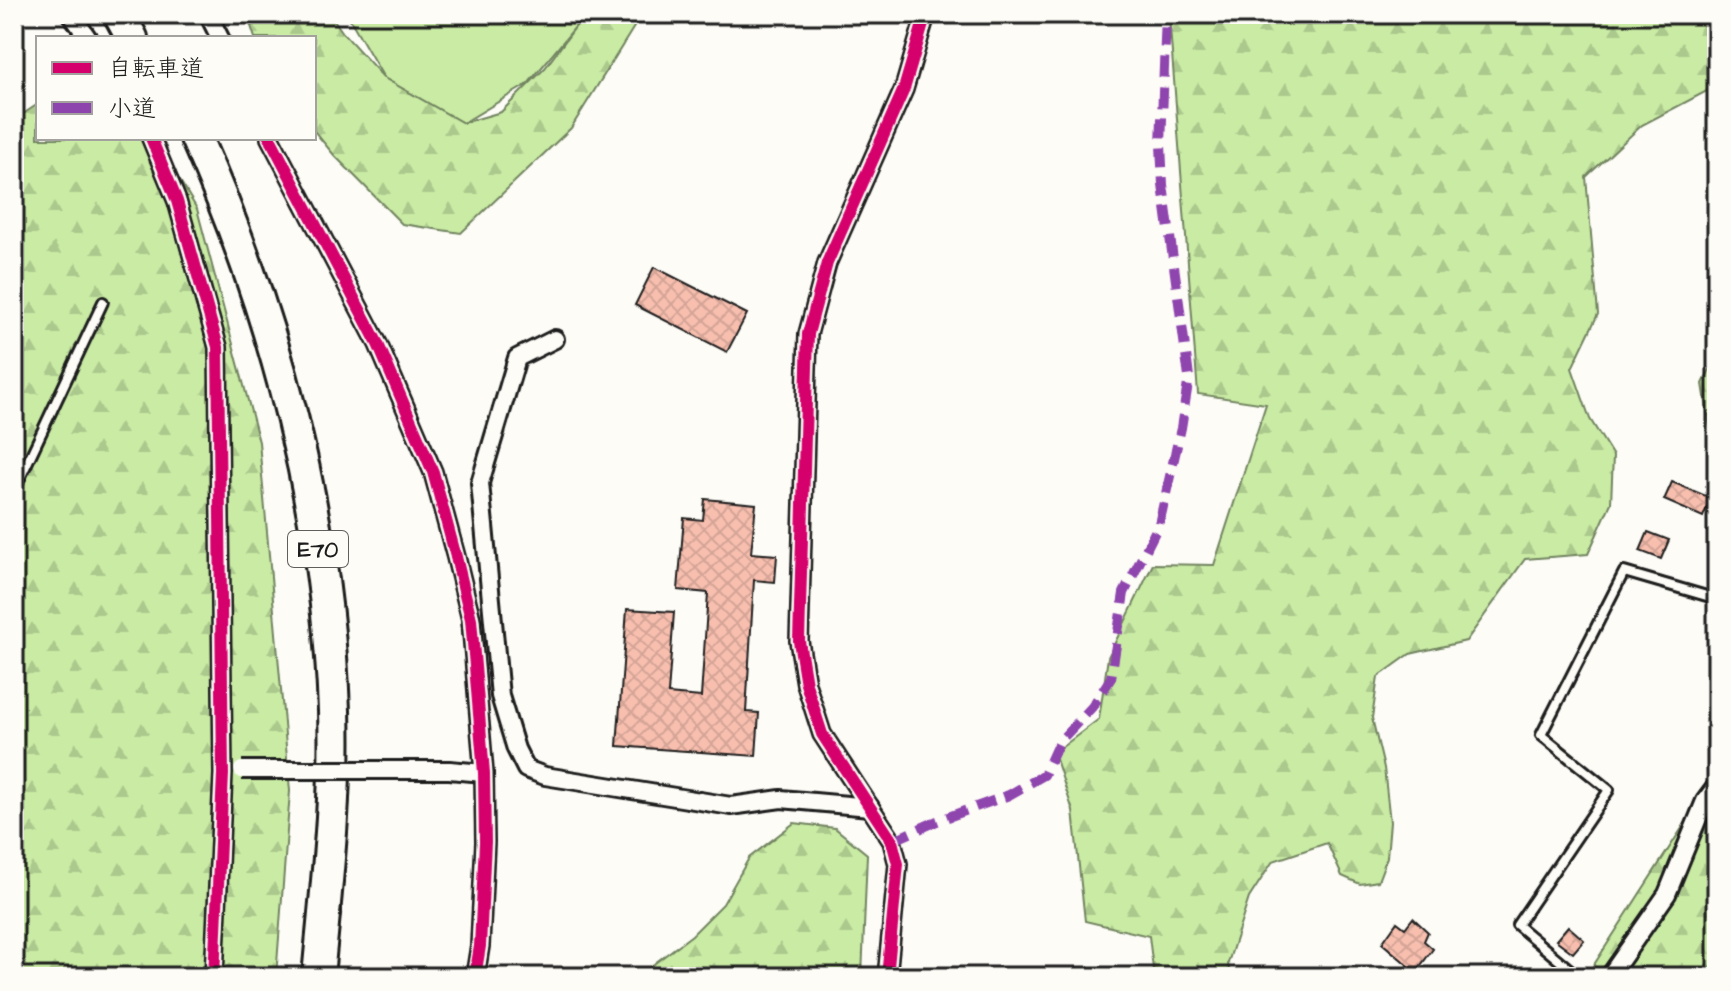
<svg xmlns="http://www.w3.org/2000/svg" width="1731" height="991" viewBox="0 0 1731 991" font-family="'Architects Daughter','Klee One',sans-serif">
  <style>
    .green { fill: #c9eba4; stroke: #728460; stroke-width: 2 }
    .forest { fill: url(#forest-firs); stroke: #728460; stroke-width: 2 }
    .building { fill: url(#building-cross-hatch); stroke: #1c1c1c; stroke-width: 2 }
    .lines { fill: none; stroke-linecap: round; stroke-linejoin: round }
    .lane-casing { stroke: #1c1c1c; stroke-width: 14 }
    .street-casing { stroke: #1c1c1c; stroke-width: 22 }
    .highway-casing { stroke: #1c1c1c; stroke-width: 36 }
    .lane { stroke: #fdfcf7; stroke-width: 8 }
    .street { stroke: #fdfcf7; stroke-width: 16 }
    .highway { stroke: #fdfcf7; stroke-width: 30 }
    .street-bridge-casing { stroke: #1c1c1c; stroke-width: 22; stroke-linecap: butt }
    .street-bridge { stroke: #fdfcf7; stroke-width: 16 }
    .quiet { stroke: #8e44ad; stroke-width: 10; stroke-dasharray: 20 10; stroke-linecap: butt }
    .cycleway-casing { stroke: #fdfcf7; stroke-width: 17 }
    .cycleway { stroke: #d6006c; stroke-width: 12 }
    .labels { text-anchor: middle; stroke-width: 6; stroke-linejoin: round; paint-order: stroke }
    .shield { fill: #fdfcf7; stroke: #605f5e; stroke-width: 2 }
    .shield-label { font-size: 22px; font-weight: bold; fill: #1c1c1c }
  </style>
  <defs>
    <pattern id="forest-firs" width="22" height="20" patternUnits="userSpaceOnUse" patternTransform="scale(2)"><rect width="22" height="20" fill="#c9eba4"/><path d="M5 1l3.5 6h-7zM16 11l3.5 6h-7z" fill="#acc98d"/></pattern>
    <pattern id="building-cross-hatch" width="8" height="8" patternUnits="userSpaceOnUse" patternTransform="scale(2)"><rect width="8" height="8" fill="#f8bfaf"/><path d="M0 0l8 8M0 8l8-8" fill="none" stroke="#d4a496"/></pattern>
  </defs>
  <rect width="100%" height="100%" fill="#fdfcf7"/>
  <filter id="ink" filterUnits="userSpaceOnUse"><feTurbulence type="fractalNoise" baseFrequency=".0125" numOctaves="2"/><feDisplacementMap in="SourceGraphic" scale="16" xChannelSelector="R" yChannelSelector="G"/><feConvolveMatrix kernelMatrix="1 2 1 2 8 2 1 2 1" color-interpolation-filters="sRGB"/></filter>
  <g filter="url(#ink)">
    <!-- green -->
    <polygon class="green" points="347,14 586,14 528,84 463,123 384,78"/>
    <!-- forest -->
    <g class="forest">
      <polygon points="247,14 330,14 343,33 384,78 463,123 501,112 545,68 585,14 642,14 571,128 461,233 402,224 334,155 314,131 314,38 255,38"/>
      <polygon points="1169,14 1717,14 1717,67 1707,91 1642,125 1586,177 1598,314 1572,368 1590,419 1613,456 1611,503 1588,554 1525,559 1466,641 1410,654 1378,677 1372,718 1384,768 1390,822 1387,857 1378,881 1360,884 1342,876 1327,843 1273,861 1249,898 1228,963 1230,977 1154,977 1149,936 1085,921 1073,811 1054,753 1099,719 1108,657 1153,564 1214,565 1266,404 1198,394"/>
      <polygon points="38,104 38,138 154,138 197,209 259,442 290,791 276,977 14,977 14,120"/>
      <polygon points="1717,354 1717,472 1703,384"/>
      <polygon points="1717,774 1717,953 1705,977 1586,977"/>
      <polygon points="794,823 835,828 867,854 862,977 641,977 655,963 692,935 723,904 749,858"/>
    </g>
    <!-- building -->
    <g class="building">
      <polygon points="654,267 747,314 727,352 635,305"/>
      <polygon points="1672,482 1711,498 1703,517 1664,500"/>
      <polygon points="705,499 756,504 751,553 777,555 775,582 754,580 746,712 759,713 756,756 617,746 627,609 674,612 668,694 701,697 708,593 678,590 684,518 703,520"/>
      <polygon points="1648,532 1669,540 1661,559 1640,551"/>
      <polygon points="1413,918 1428,932 1424,941 1433,949 1416,972 1382,943 1397,922 1405,928"/>
      <polygon points="1568,926 1584,940 1573,953 1556,940"/>
    </g>
    <g class="lines">
      <!-- lane casing -->
      <g class="lane-casing">
        <g id="lane">
          <polyline points="14,491 103,302"/>
          <polyline points="1579,977 1517,925 1609,790 1541,735 1624,572 1717,599"/>
        </g>
      </g>
      <!-- street casing -->
      <g class="street-casing">
        <g id="street">
          <polyline points="71,14 88,38"/>
          <polyline points="208,14 220,38"/>
          <polyline points="151,138 177,201 218,347 223,774 214,977"/>
          <polyline points="270,138 378,344 433,472 456,557 471,619 484,773 485,842 480,946 475,977"/>
          <polyline points="555,339 517,358 480,483 500,696 516,749 526,769 545,776 731,806 781,799 870,807"/>
          <polyline points="449,770 484,773"/>
          <polyline points="887,977 898,864 892,841 822,734 806,684 799,641 808,334 827,263 904,89 926,14"/>
          <polyline points="1609,977 1667,894 1705,801 1717,785"/>
        </g>
      </g>
      <!-- highway casing -->
      <g class="highway-casing">
        <g id="highway">
          <polyline points="119,14 132,38"/>
          <path d="M196,138c80,179 131,377 138,573 3,89 -8,178 -16,266"/>
        </g>
      </g>
      <!-- lane -->
      <use href="#lane" class="lane"/>
      <!-- street -->
      <use href="#street" class="street"/>
      <!-- highway -->
      <use href="#highway" class="highway"/>
      <!-- street-bridge casing -->
      <g class="street-bridge-casing">
        <polyline id="street-bridge" points="242,770 449,770"/>
      </g>
      <!-- street-bridge -->
      <use href="#street-bridge" class="street-bridge"/>
      <!-- quiet -->
      <polyline class="quiet" points="892,841 937,821 1009,795 1044,775 1059,742 1092,707 1111,678 1124,593 1159,524 1181,428 1189,377 1163,185 1161,145 1166,14"/>
      <!-- cycleway casing -->
      <g class="cycleway-casing">
        <g id="cycleway">
          <polyline points="151,138 177,201 218,347 223,774 214,977"/>
          <polyline points="270,138 378,344 433,472 456,557 471,619 484,773 485,842 480,946 475,977"/>
          <polyline points="887,977 898,864 892,841 822,734 806,684 799,641 808,334 827,263 904,89 926,14"/>
        </g>
      </g>
      <!-- cycleway -->
      <use href="#cycleway" class="cycleway"/>
    </g>
  </g>
  <g class="labels">
    <!-- shield labels -->
    <rect class="shield" x="288" y="531" width="60" height="36" rx="6"/>
    <g class="shield-label">
      <text x="318" y="557">E70</text>
    </g>
  </g>
  <!-- margin -->
  <rect width="1731" height="991" fill="none" stroke="#fdfcf7" stroke-width="48"/>
  <rect x="24" y="24" width="1683" height="943" fill="none" stroke="#1c1c1c" stroke-width="3" filter="url(#ink)"/>
  <!-- legend -->
  <rect x="36" y="36" width="280" height="104" fill="#fdfcf7" stroke="#a3a29f" stroke-width="2"/>
  <rect x="52" y="62" width="40" height="12" fill="#d6006c" stroke="#a3a29f" stroke-width="2"/>
  <text x="108" y="76" font-size="24" fill="#1c1c1c">自転車道</text>
  <rect x="52" y="102" width="40" height="12" fill="#8e44ad" stroke="#a3a29f" stroke-width="2"/>
  <text x="108" y="116" font-size="24" fill="#1c1c1c">小道</text>
</svg>
